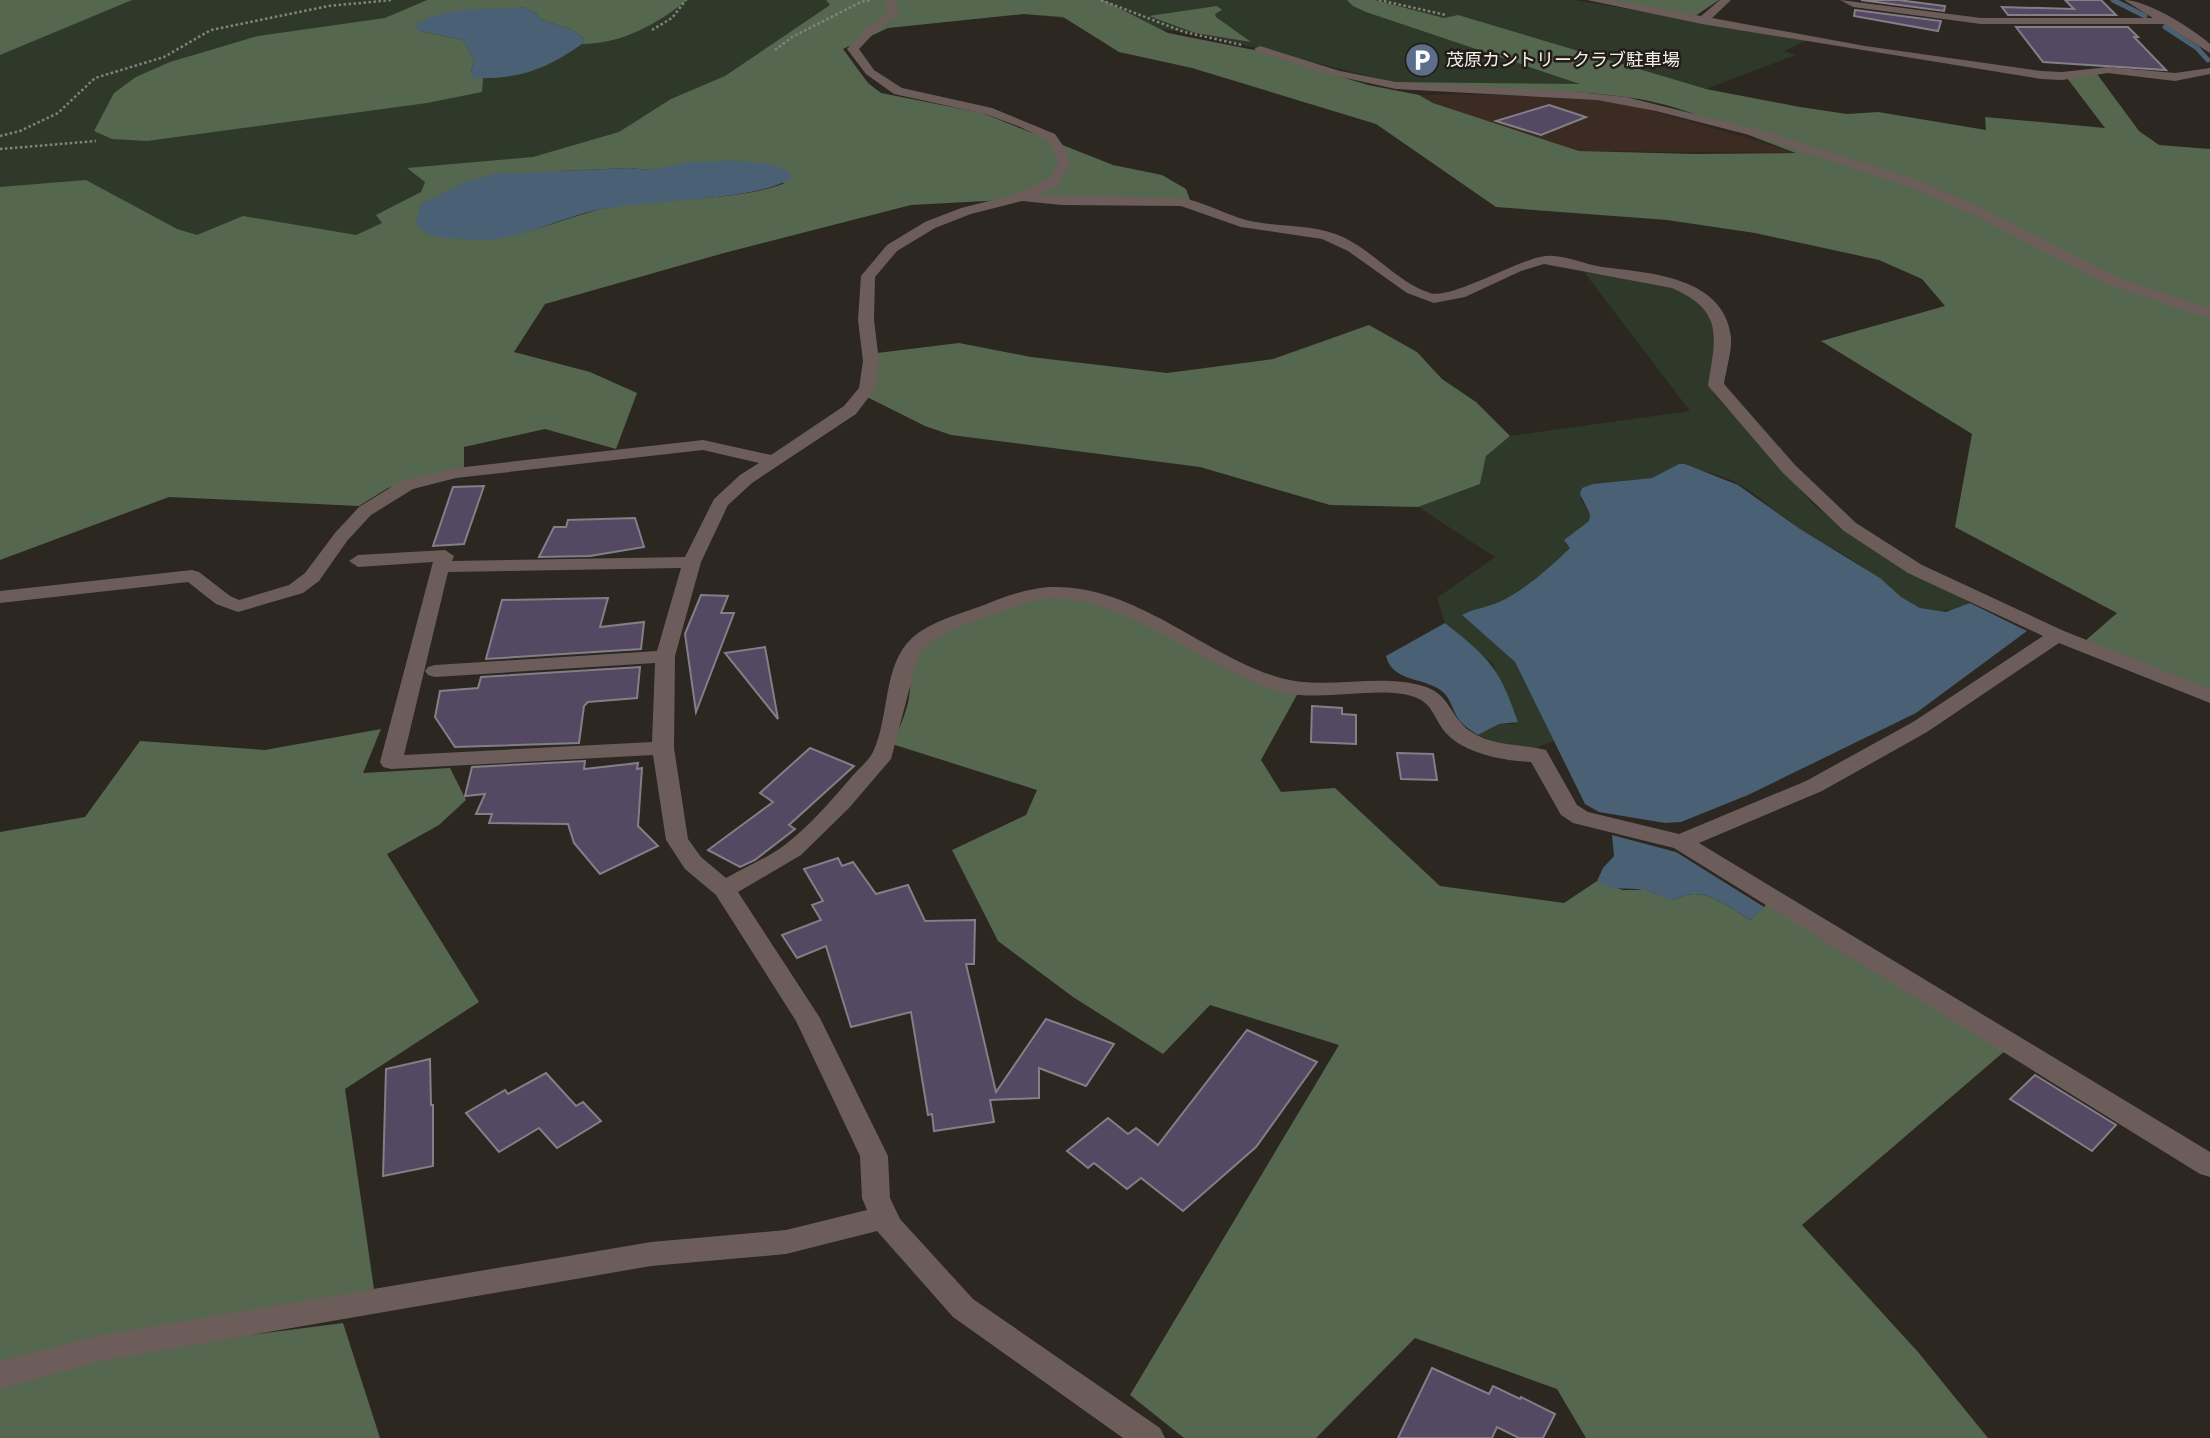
<svg xmlns="http://www.w3.org/2000/svg" width="2210" height="1438" viewBox="0 0 2210 1438" font-family="Georgia,'Noto Sans JP',serif">
  <style>
    .commercial { fill: #3c2b22 }
    .green { fill: #2e392a }
    .forest { fill: #55674e; fill-rule: evenodd }
    .water { fill: #496075 }
    .lines { fill: none; stroke-linecap: round; stroke-linejoin: round }
    .stream { stroke: #496075; stroke-width: 5 }
    .building { fill: #544862; stroke: #827f87; stroke-width: 2 }
    .path { stroke: #86817c; stroke-width: 2.5; stroke-dasharray: 2.5 2.5; stroke-linecap: butt }
    .minor { fill: #6c5d5b; fill-rule: evenodd }
    .labels { text-anchor: middle; stroke-width: 5; stroke-linejoin: round; paint-order: stroke }
    .far-poi-label { font-size: 18px; fill: #f3efeb; stroke: #221d17; text-anchor: start }
  </style>
  <rect width="100%" height="100%" fill="#2c2721"/>
  <!-- commercial -->
  <polygon class="commercial" points="1456,94 1578,97 1640,107 1798,153 1579,151 1433,103 1419,95"/>
  <!-- green -->
  <g class="green">
    <polygon points="0,0 1575,0 1808,40 1784,51 1796,55 1706,89 1393,82 1195,33 1024,14 888,28 843,48 486,248 0,237"/>
    <path d="M1584,272l74,9 46,21 14,34 -9,48 6,11 99,110 29,23 127,75c-17,7 -29,11 -47,5 -25,-7 -44,-31 -66,-45 -18,-12 -38,-22 -56,-33 -26,-17 -51,-45 -81,-54 -12,-4 -23,-6 -35,-12l-33,14 -59,6 -12,15 9,15 -1,7 -25,19 6,8c-21,19 -44,42 -71,54 -12,6 -25,6 -37,13l53,47 39,79 -24,9 -36,-8 -16,-7 21,-11h15l-21,-60 -48,-41 -8,-25 58,-41 -77,-50 62,-23 6,-28 24,-20 180,-25z"/>
  </g>
  <!-- forest -->
  <g class="forest">
    <polygon points="0,0 132,0 0,55"/>
    <path d="M427,0h260c-29,24 -66,44 -105,44l2,-6 -14,-9 -31,-10 -2,-5 -14,-7 -103,24 43,9 11,20 -3,11 3,6 9,1 -1,14 -55,11 -280,38 -35,-2 -18,-8 20,-38 22,-16 34,-15 88,-26 127,-18z"/>
    <path d="M826,0h277l65,33 86,17 114,35 51,10 14,8 146,48 116,3 101,-1c-48,-17 -109,-46 -157,-54 -82,-13 -164,-7 -246,-17l187,2 -214,-72 -13,-6 -6,-6h28l69,18 14,-3 248,74 94,18 47,7 31,-2 108,18 -1,-13 120,11 -38,-50 30,-4 42,57 20,14 51,4v542l-125,-50 32,-28 -162,-86 17,-93 -151,-93 124,-35 -23,-27 -43,-19 -124,-27 -88,-13 -171,-13 -120,-83 -184,-56 -73,-16 -56,-35 -39,-3 -136,14 -45,21 25,34 13,10 101,20 131,52 49,10 24,14 4,11 -150,-2 -129,7 -187,48 -179,51 -31,48 76,20 47,21 -21,56 -71,-20 -81,18v20l-76,21 -29,18 -190,-9 -169,63v-373l86,-7 91,49 20,6 46,-19 113,19 26,-12 -6,-8 45,-23 4,-10 -18,-14 126,-11 86,-25 52,-33 54,-23 105,-71zM629,168l156,15c-50,19 -107,13 -159,21 -50,8 -95,32 -145,36l79,-69z"/>
    <polygon points="1603,0 1719,0 1695,16"/>
    <polygon points="1217,6 1222,10 1215,14 1216,17 1251,42 1195,33 1149,16"/>
    <polygon points="1369,325 1417,352 1442,379 1476,402 1510,436 1486,456 1480,484 1418,507 1330,505 1200,467 951,435 925,426 867,397 877,353 959,343 1031,357 1167,373 1273,359"/>
    <path d="M1054,596l29,3 33,10 182,84 -37,67 20,32 54,-4 105,98 124,17 33,-22 26,9h23l29,10c26,-17 52,6 75,20l18,-17 238,147 -204,175 116,127 70,86h-402l-29,-49 -142,-51 -99,100h-132l-54,-43 209,-350 -129,-40 -47,49 -90,-57 -75,-56 -46,-91 74,-35 11,-25 -145,-46c7,-15 14,-30 17,-46 2,-14 1,-30 8,-43 15,-28 105,-54 137,-59z"/>
    <polygon points="381,729 363,773 450,768 466,800 439,825 387,854 479,1002 345,1089 374,1289 0,1365 0,832 85,817 140,741 265,750"/>
    <polygon points="343,1323 380,1438 0,1438 0,1385 21,1376 180,1344"/>
  </g>
  <!-- water -->
  <g class="water">
    <path d="M523,7l14,7 2,5 31,10 14,9 -2,6c-36,25 -63,36 -108,34l-3,-7 3,-11 -11,-20 -43,-9 -6,-5c29,-21 75,-15 109,-19z"/>
    <path d="M739,161c16,2 43,1 53,16 -30,25 -157,22 -203,35 -35,9 -72,28 -108,28 -12,0 -42,-2 -53,-6 -4,-2 -9,-7 -12,-10l5,-20 45,-22 28,-8 135,-6 22,2 38,-8z"/>
    <path d="M1679,464h6l53,21 62,44 80,49 21,19 19,11 26,4 24,-9 57,28 -111,82 -168,82 -67,27 -16,1 -66,-11 -14,-8 -70,-142 -53,-47c12,-7 24,-7 37,-13 26,-12 50,-34 71,-54l-6,-8 25,-19 1,-7 -10,-20 2,-6 11,-4 59,-6z"/>
    <path d="M1445,623c44,35 55,45 73,99l-19,2 -21,11c-6,-4 -13,-8 -18,-14 -8,-10 -9,-25 -21,-32 -19,-12 -47,-8 -53,-33z"/>
    <path d="M1612,835l64,17 88,55 -14,13c-23,-14 -49,-37 -75,-20 -10,-1 -18,-7 -27,-9 -20,-5 -30,2 -51,-10l6,-13 11,-12z"/>
  </g>
  <g class="lines">
    <!-- stream -->
    <g class="stream">
      <polyline points="2113,0 2145,16"/>
      <polyline points="2165,27 2197,48 2208,60"/>
    </g>
  </g>
  <!-- building -->
  <g class="building">
    <polygon points="1861,0 1898,0 1945,6 1944,11"/>
    <polygon points="2065,0 2101,0 2116,15 2008,15 2002,7 2074,9"/>
    <polygon points="1855,10 1941,21 1938,31 1854,16"/>
    <polygon points="2016,27 2128,27 2138,37 2134,37 2166,70 2043,62"/>
    <polygon points="1549,105 1586,117 1541,135 1496,121"/>
    <polygon points="484,486 464,544 433,546 453,487"/>
    <polygon points="635,518 644,547 590,556 539,557 554,527 566,527 568,520"/>
    <polygon points="701,595 728,596 721,613 734,613 696,712 685,634"/>
    <polygon points="608,598 600,627 644,622 641,649 486,659 502,600"/>
    <polygon points="765,647 778,719 725,653"/>
    <polygon points="640,667 637,698 588,702 584,706 579,743 455,747 435,717 440,691 478,688 481,677"/>
    <polygon points="1312,706 1342,708 1342,714 1356,715 1356,744 1311,742"/>
    <polygon points="810,748 854,766 789,825 795,829 755,860 740,867 708,850 773,802 760,793"/>
    <polygon points="1397,753 1433,754 1437,780 1401,779"/>
    <polygon points="585,761 584,769 638,763 637,769 642,768 638,826 658,846 600,874 574,843 568,824 489,823 492,814 476,814 485,794 465,796 472,767"/>
    <polygon points="838,858 842,866 853,862 876,894 908,885 925,921 975,920 974,964 966,964 996,1092 1046,1019 1114,1044 1086,1086 1039,1068 1039,1098 990,1100 994,1122 934,1131 932,1114 928,1115 911,1012 851,1027 826,946 797,958 782,935 821,920 812,905 823,901 804,869"/>
    <polygon points="1247,1030 1317,1062 1256,1147 1183,1211 1141,1178 1127,1189 1094,1163 1088,1168 1067,1151 1108,1118 1128,1134 1136,1128 1158,1145"/>
    <polygon points="430,1059 431,1105 433,1105 433,1166 383,1176 386,1069"/>
    <polygon points="546,1073 576,1106 583,1102 601,1121 557,1148 539,1128 499,1152 466,1113 505,1090 508,1094"/>
    <polygon points="2035,1075 2116,1125 2092,1151 2010,1099"/>
    <polygon points="1432,1368 1489,1394 1493,1386 1520,1399 1521,1397 1555,1414 1543,1438 1519,1438 1497,1427 1492,1438 1398,1438"/>
  </g>
  <g class="lines">
    <!-- path -->
    <g class="path">
      <polyline points="1101,0 1184,32 1242,45"/>
      <polyline points="1379,0 1446,15"/>
      <polyline points="652,30 672,18 686,0"/>
      <polyline points="775,50 792,37 861,2 871,0"/>
      <polyline points="0,136 20,131 58,113 95,78 164,57 211,30 329,6 391,0"/>
      <polyline points="0,149 96,141"/>
    </g>
    <!-- minor -->
    <g class="minor">
      <path d="M884,0h10l5,14 -24,18 -16,17 15,21 28,18 90,20 63,26 11,16 4,14 -11,21 -22,10 144,3c24,4 43,16 65,22 33,8 69,3 99,18 30,15 54,45 85,55 19,7 85,-31 110,-36 20,-5 42,7 62,10 47,6 122,9 129,70 1,15 -5,32 -7,47l71,81 61,58 66,42 142,66 146,58v14l-151,-60 -132,89 -105,59 -123,52 511,309v25l-10,-3 -526,-326 -101,-25 -12,-8 -30,-53c-26,-1 -65,-8 -84,-28 -12,-12 -13,-29 -30,-36 -34,-14 -95,5 -136,-6 -74,-21 -159,-100 -234,-93 -21,2 -42,11 -61,18 -24,9 -52,17 -68,39l-27,103 -42,49 -48,47 -63,37 82,126 68,138 2,42 10,21 73,80 187,129 5,10h-42l-170,-121 -76,-86 -91,23 -135,12 -550,95 -101,28v-28l101,-26 550,-93 135,-12 81,-20 -5,-12 -2,-42 -64,-135 -80,-126 -31,-26 -19,-29 -13,-85 -262,14 -8,-2 -3,-5 53,-200 -75,5 -9,-6 9,-6 87,-5 9,6 -2,5 233,-4 29,-58 26,-24 19,-12 -56,-13 -247,28 -43,11 -42,26 -24,26 -28,40 -16,12 -65,19 -22,-8 -28,-22 -188,21v-12l192,-21 7,2 31,24 9,4 50,-15 16,-12 30,-40 24,-26 42,-26 55,-13 247,-28 68,15 73,-49 15,-18 4,-27 -5,-41 3,-44 26,-31 38,-23 36,-14 56,-14 32,-15 9,-15 -4,-14 -7,-10 -29,-14 -33,-12 -91,-20 -28,-20 -19,-25 20,-21 21,-15zM1022,201l40,4 119,1 60,21 81,12 26,12 59,42 27,10 31,-6 56,-26 23,-7 128,24c52,23 44,48 36,97l2,3 73,85 61,58 64,42 135,63 -130,86 -107,59 -127,53 -91,-22 -11,-7 -31,-55c-27,-7 -50,-2 -76,-19 -19,-13 -20,-36 -44,-44 -49,-16 -102,6 -152,-11 -75,-25 -141,-92 -224,-89 -22,1 -46,10 -66,18 -24,9 -53,16 -72,33 -30,28 -22,79 -39,114 -5,10 -17,19 -24,28 -19,22 -40,46 -63,64 -18,14 -41,23 -60,34l-25,-21 -13,-18 -14,-91 1,-92 26,-94 27,-57 24,-22 104,-69 19,-25 4,-28 -5,-41 1,-43 22,-26 38,-23 36,-14zM681,568l-24,83 -222,14 -7,2 -3,4 3,4 7,2 220,-14 -3,79 -248,13 44,-183z"/>
      <polygon points="1587,0 1610,0 1701,16 1720,0 1731,0 1712,18 1865,46 2041,71 2062,72 2108,67 2175,73 2210,68 2210,74 2175,81 2108,73 2062,80 2041,79 1702,24"/>
      <path d="M1840,0l141,18h172l-29,-18c23,0 68,28 86,44v9l-46,-29h-183l-128,-17z"/>
      <polygon points="1260,46 1340,71 1396,82 1566,91 1626,97 1770,133 1914,179 1988,211 2114,276 2210,309 2210,319 2104,283 1978,217 1905,185 1761,138 1656,111 1597,100 1396,89 1332,75 1256,51 1254,49"/>
    </g>
  </g>
  <!-- icons -->
  <defs>
    <g id="parking-disc" transform="scale(1.75)"><circle r="9.5" fill="#5c6f8a" stroke="#221d17"/><path d="M-3.5-5.5H1a3.5 3.5 0 0 1 0 7H-1V5.5H-3.5ZM-1-3.4V-.6H.8a1.4 1.4 0 0 0 0-2.8Z" fill="#fff"/></g>
  </defs>
  <g fill-rule="evenodd">
    <use href="#parking-disc" x="1422" y="60"/>
  </g>
  <g class="labels">
    <!-- far-poi labels -->
    <g class="far-poi-label">
      <text x="1446" y="66">茂原カントリークラブ駐車場</text>
    </g>
  </g>
</svg>
